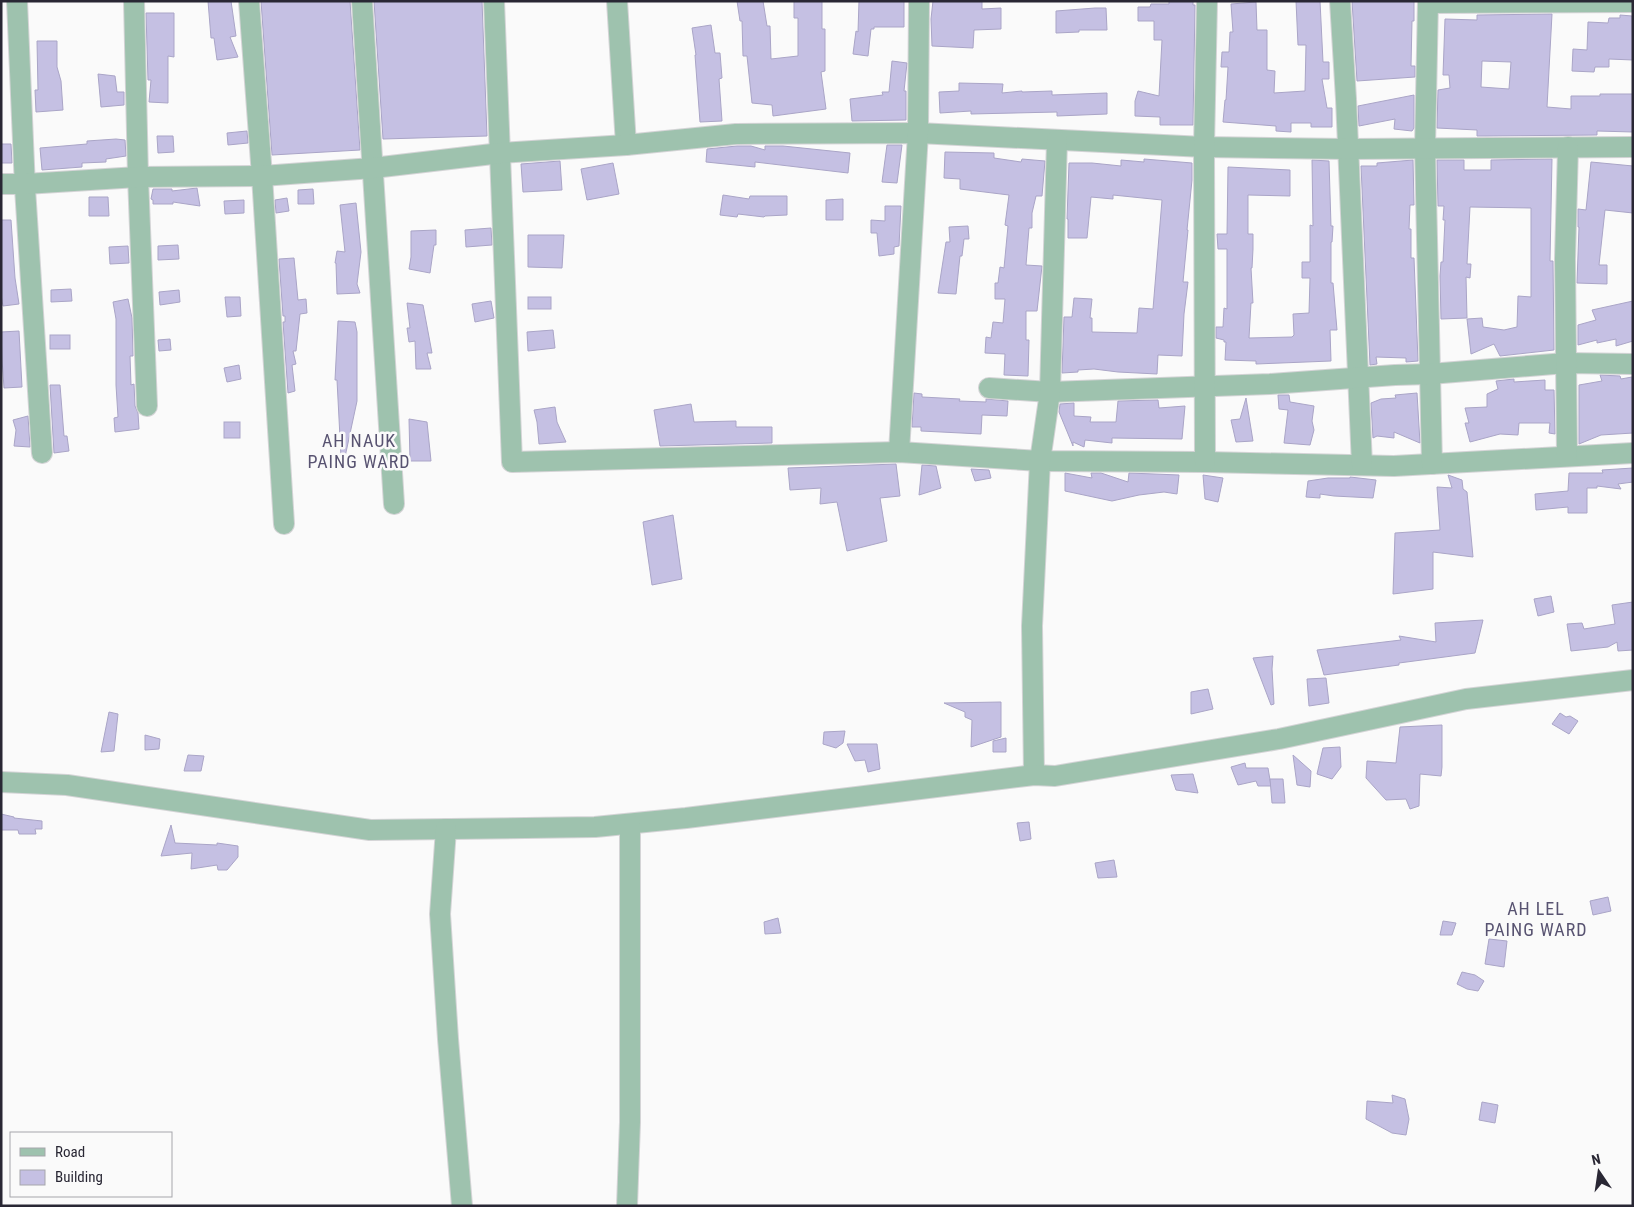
<svg xmlns="http://www.w3.org/2000/svg" width="1634" height="1207" viewBox="0 0 1634 1207" font-family="'Roboto Condensed',sans-serif">
  <style>
    .building { fill: #c5c0e3; stroke: #aaa5c7; fill-rule: evenodd }
    .lines { fill: none; stroke-linecap: round; stroke-linejoin: round }
    .minor-casing { stroke: #d4d4d6; stroke-width: 22 }
    .minor { stroke: #9ec2ae; stroke-width: 20 }
    .labels { text-anchor: middle; stroke-width: 5; stroke-linejoin: round; paint-order: stroke }
    .quarter-label { font-size: 18px; letter-spacing: 1px; fill: #585371; stroke: #fafafa }
  </style>
  <rect width="100%" height="100%" fill="#fafafa"/>
  <!-- building -->
  <g class="building">
    <polygon points="208,1 231,1 236,36 230,37 238,57 217,60 214,38 211,38"/>
    <polygon points="261,1 350,1 360,150 272,155"/>
    <polygon points="374,1 482,1 487,136 383,139"/>
    <polygon points="737,1 763,1 767,26 770,26 771,59 798,56 798,18 794,18 794,1 822,1 822,29 825,29 825,71 821,72 826,109 773,116 772,105 752,103 747,56 743,56 742,21 740,21"/>
    <polygon points="859,1 904,1 904,27 874,27 874,29 871,29 868,56 853,54 856,31 858,32"/>
    <polygon points="933,1 982,1 982,9 1001,8 1001,29 974,30 973,48 932,46 931,19"/>
    <polygon points="1169,1 1193,1 1193,5 1195,5 1193,125 1160,125 1160,117 1135,116 1135,101 1138,91 1159,96 1162,40 1154,40 1154,21 1138,21 1138,7 1150,7 1151,4 1169,4"/>
    <polygon points="1296,1 1320,1 1323,62 1329,62 1329,79 1322,79 1327,108 1332,108 1332,127 1311,127 1311,123 1291,123 1291,132 1276,131 1276,126 1223,122 1225,100 1226,100 1228,67 1221,67 1222,52 1229,52 1230,32 1233,32 1231,4 1256,2 1257,30 1267,30 1267,70 1275,71 1274,93 1305,91 1306,45 1298,45"/>
    <polygon points="1352,1 1414,1 1414,21 1412,21 1411,66 1415,66 1415,77 1357,81"/>
    <polygon points="1095,8 1106,8 1107,30 1079,30 1079,32 1056,33 1056,11"/>
    <polygon points="146,13 174,13 174,57 168,56 168,103 149,102 151,80 148,80"/>
    <path d="M1552,14l-5,93 24,2v-13h29v-2h33v38l-36,-1v4l-112,1h-8v-6l-40,-2 1,-38 12,-2 -1,-13h-6l2,-56 32,1v-5zM1482,61l29,1 -2,27 -28,-2z"/>
    <polygon points="1620,15 1632,16 1633,60 1609,59 1609,67 1595,67 1594,72 1572,71 1573,49 1587,50 1588,22 1608,23 1609,18 1620,18"/>
    <polygon points="711,25 715,53 720,53 722,78 719,79 722,121 700,122 695,55 696,55 692,28"/>
    <polygon points="37,41 57,41 57,67 61,81 63,110 36,112 35,90 38,90"/>
    <polygon points="892,61 907,63 904,91 906,91 906,120 852,121 850,99 883,95 882,92 889,92"/>
    <polygon points="98,74 115,76 117,92 124,92 124,105 101,107"/>
    <polygon points="959,83 1003,84 1002,93 1022,91 1022,92 1052,91 1052,95 1107,93 1107,114 1057,116 1057,112 971,114 971,111 940,113 939,92 959,91"/>
    <polygon points="1414,95 1414,128 1412,131 1394,129 1395,119 1359,126 1358,106"/>
    <polygon points="247,131 248,143 228,145 227,133"/>
    <polygon points="157,136 173,136 174,152 158,153"/>
    <polygon points="116,139 125,140 126,156 106,159 106,162 82,163 82,167 42,170 40,148 87,144 87,141"/>
    <polygon points="1,144 11,144 12,163 1,163"/>
    <polygon points="887,145 902,145 897,183 882,182"/>
    <polygon points="737,146 751,146 765,150 765,146 783,146 850,153 848,173 755,162 755,167 706,162 707,149"/>
    <polygon points="945,152 994,153 994,158 1021,162 1022,159 1045,161 1042,196 1036,196 1032,213 1032,228 1029,228 1026,265 1042,266 1037,311 1026,311 1026,340 1029,340 1028,376 1004,375 1005,354 985,353 986,337 991,338 993,322 1003,323 1005,299 995,299 995,283 998,283 1000,267 1004,268 1008,226 1005,225 1009,195 960,189 960,179 944,178"/>
    <polygon points="1144,159 1192,163 1192,180 1187,230 1188,230 1183,282 1188,282 1184,314 1182,356 1158,355 1157,374 1118,372 1094,369 1078,370 1078,372 1062,373 1064,317 1072,317 1074,298 1092,299 1090,318 1092,318 1092,332 1137,333 1139,308 1153,309 1162,200 1113,195 1113,199 1091,197 1087,238 1068,238 1068,219 1067,219 1069,163 1092,163 1121,166 1121,160 1144,162"/>
    <polygon points="1552,159 1550,261 1553,261 1554,350 1500,356 1494,344 1471,354 1467,319 1482,318 1483,327 1504,330 1517,327 1518,296 1531,297 1531,208 1470,207 1467,264 1471,264 1470,278 1466,277 1467,318 1441,319 1440,276 1441,262 1443,262 1445,220 1443,220 1444,206 1438,206 1437,160 1464,160 1464,170 1491,170 1491,160"/>
    <polygon points="1312,160 1329,161 1331,226 1333,226 1332,242 1331,242 1331,283 1333,283 1337,330 1330,330 1331,361 1256,364 1256,361 1225,360 1226,342 1224,342 1224,340 1216,338 1216,327 1223,327 1224,308 1227,309 1227,249 1218,249 1217,234 1227,234 1228,167 1290,170 1290,196 1248,195 1248,234 1253,234 1253,249 1252,268 1251,268 1253,303 1251,303 1249,338 1292,337 1294,335 1293,314 1309,313 1310,278 1302,278 1302,262 1310,262 1310,225 1313,226"/>
    <polygon points="1413,160 1414,205 1410,205 1409,229 1411,229 1411,258 1414,258 1418,361 1406,362 1406,358 1376,357 1377,364 1370,365 1361,166 1377,166 1377,163"/>
    <polygon points="560,161 562,190 523,192 521,164"/>
    <polygon points="1591,162 1633,166 1633,213 1605,210 1599,265 1607,265 1607,284 1577,283 1579,227 1578,227 1578,209 1586,210"/>
    <polygon points="613,163 619,194 587,200 581,169"/>
    <polygon points="197,188 200,206 173,202 173,204 153,204 153,200 151,199 153,189 172,189 172,191"/>
    <polygon points="313,189 314,204 298,204 298,190"/>
    <polygon points="723,195 749,199 750,196 787,196 787,215 765,216 764,217 738,214 737,217 720,215"/>
    <polygon points="89,197 108,197 109,216 89,216"/>
    <polygon points="287,198 289,211 276,213 275,200"/>
    <polygon points="843,199 843,220 826,220 826,200"/>
    <polygon points="244,200 244,213 225,214 224,201"/>
    <polygon points="356,203 361,252 357,284 360,293 337,294 336,263 335,263 337,251 345,252 340,205"/>
    <polygon points="885,206 901,206 899,246 894,247 894,254 879,256 877,233 871,233 871,220 885,221"/>
    <polygon points="1,220 11,220 15,278 19,304 3,306 1,295"/>
    <polygon points="968,226 969,239 964,239 962,256 960,256 956,294 938,293 946,242 950,242 949,227"/>
    <polygon points="491,228 492,245 466,247 465,230"/>
    <polygon points="436,230 436,245 434,245 430,273 409,269 411,257 411,231"/>
    <polygon points="528,235 564,235 562,268 528,267"/>
    <polygon points="178,245 179,259 158,260 158,246"/>
    <polygon points="128,246 129,263 110,264 109,247"/>
    <polygon points="294,258 298,300 306,299 307,313 300,314 296,351 293,351 296,364 292,365 295,391 288,393 283,322 285,322 285,316 283,316 279,259"/>
    <polygon points="71,289 72,301 51,302 51,290"/>
    <polygon points="179,290 180,302 160,305 159,292"/>
    <polygon points="225,297 240,297 241,316 227,317"/>
    <rect x="528" y="297" width="23" height="12"/>
    <polygon points="128,299 132,318 133,356 130,356 131,385 134,384 135,406 138,413 139,429 115,432 114,418 118,417 116,385 116,319 113,302"/>
    <polygon points="491,301 494,318 475,322 472,304"/>
    <polygon points="1633,301 1633,341 1616,346 1616,339 1597,343 1597,340 1578,345 1578,325 1596,320 1592,310"/>
    <polygon points="407,303 423,305 432,353 427,353 431,369 416,369 415,341 409,342 407,328 410,328"/>
    <polygon points="338,321 355,322 357,332 357,401 345,457 341,457 337,380 335,380"/>
    <polygon points="553,330 555,348 528,351 527,332"/>
    <polygon points="19,331 22,387 4,388 2,359 1,332"/>
    <rect x="50" y="335" width="20" height="14"/>
    <polygon points="170,339 171,350 159,351 158,340"/>
    <polygon points="239,365 241,379 227,382 224,368"/>
    <polygon points="1600,375 1620,376 1621,379 1632,377 1633,433 1601,435 1579,444 1579,385 1602,381"/>
    <polygon points="1514,379 1514,382 1545,380 1545,390 1554,390 1555,434 1549,433 1550,423 1519,423 1518,435 1500,434 1470,442 1465,423 1469,423 1465,408 1487,407 1487,394 1498,389 1496,381"/>
    <polygon points="50,385 60,385 64,436 67,436 69,451 54,453"/>
    <polygon points="914,393 922,394 922,397 960,399 959,401 986,402 986,399 1008,401 1007,416 982,415 981,434 921,431 921,427 912,427"/>
    <polygon points="1417,393 1420,443 1394,432 1394,438 1377,436 1373,438 1371,403 1381,399 1396,398 1395,395"/>
    <polygon points="1278,395 1289,395 1290,402 1314,406 1312,421 1314,430 1310,445 1284,443 1288,410 1279,409"/>
    <polygon points="1246,398 1253,441 1236,442 1231,420 1240,419"/>
    <polygon points="1158,400 1159,408 1185,406 1182,439 1112,438 1112,443 1085,440 1084,447 1073,442 1073,446 1059,412 1060,404 1074,403 1074,416 1091,417 1090,422 1116,422 1118,401"/>
    <polygon points="691,404 694,422 736,421 736,427 772,427 772,443 660,446 654,410"/>
    <polygon points="555,407 557,422 566,442 539,444 537,422 534,410"/>
    <polygon points="28,416 30,447 14,446 16,430 13,420"/>
    <polygon points="409,419 427,422 431,461 410,461"/>
    <rect x="224" y="422" width="16" height="16"/>
    <polygon points="896,464 900,496 880,498 887,541 847,551 837,502 820,504 821,488 790,490 788,468"/>
    <polygon points="922,465 936,466 941,488 919,495"/>
    <polygon points="1633,468 1633,482 1618,484 1621,489 1597,486 1597,488 1587,488 1587,513 1568,513 1568,507 1536,510 1535,494 1568,491 1569,473 1603,473 1602,470"/>
    <polygon points="971,469 989,470 991,478 975,481"/>
    <polygon points="1065,473 1092,478 1091,473 1101,473 1128,482 1129,473 1179,475 1177,494 1164,492 1139,495 1112,501 1065,491"/>
    <polygon points="1203,475 1223,478 1218,502 1205,499"/>
    <polygon points="1448,475 1462,480 1463,489 1467,492 1473,557 1433,552 1433,589 1393,594 1395,533 1440,530 1437,487 1452,488"/>
    <polygon points="1350,477 1376,480 1373,498 1334,496 1320,494 1320,498 1306,497 1308,481 1328,478 1350,478"/>
    <polygon points="673,515 682,579 652,585 643,522"/>
    <polygon points="1551,596 1554,612 1538,616 1534,599"/>
    <polygon points="1633,602 1633,650 1618,651 1617,642 1608,647 1571,651 1567,624 1582,623 1584,629 1615,624 1612,605"/>
    <polygon points="1483,620 1475,653 1399,663 1399,665 1324,675 1317,650 1401,640 1399,636 1436,642 1435,623"/>
    <polygon points="1273,656 1272,669 1274,704 1271,705 1253,658"/>
    <polygon points="1326,678 1329,703 1309,706 1307,679"/>
    <polygon points="1208,689 1213,709 1191,714 1191,692"/>
    <polygon points="1001,702 1001,737 971,747 972,720 965,717 965,712 944,703"/>
    <polygon points="109,712 118,714 114,751 101,752"/>
    <polygon points="1560,713 1566,717 1570,716 1578,721 1569,734 1552,724"/>
    <polygon points="1442,725 1442,767 1441,776 1420,774 1419,806 1410,809 1406,799 1386,800 1366,778 1367,761 1396,763 1400,727"/>
    <polygon points="845,731 843,743 836,748 823,744 824,732"/>
    <polygon points="145,735 160,739 159,749 145,750"/>
    <polygon points="1006,738 1006,752 993,752 993,741"/>
    <polygon points="847,744 877,744 880,769 868,772 865,760 855,761"/>
    <polygon points="1340,747 1341,767 1332,779 1317,774 1323,748"/>
    <polygon points="188,755 204,756 201,771 184,771"/>
    <polygon points="1293,755 1311,771 1310,787 1297,785"/>
    <polygon points="1245,763 1246,768 1268,768 1271,786 1258,786 1256,781 1238,785 1231,767"/>
    <polygon points="1193,774 1198,793 1176,790 1171,775"/>
    <polygon points="1270,779 1283,779 1285,803 1272,803"/>
    <polygon points="1,814 14,817 14,818 42,821 42,829 35,829 36,834 19,834 18,830 1,830"/>
    <polygon points="1029,822 1031,839 1020,841 1017,823"/>
    <polygon points="171,825 175,843 217,845 217,843 238,846 238,857 227,870 218,870 217,865 191,869 192,853 161,856"/>
    <polygon points="1114,860 1117,877 1098,878 1095,863"/>
    <polygon points="1608,897 1611,911 1593,915 1590,901"/>
    <polygon points="778,918 781,933 765,934 764,922"/>
    <polygon points="1443,921 1456,923 1452,935 1440,935"/>
    <polygon points="1489,939 1507,941 1504,967 1485,964"/>
    <polygon points="1462,972 1475,975 1484,981 1478,991 1467,989 1457,984"/>
    <polygon points="1392,1095 1405,1099 1409,1119 1406,1135 1392,1133 1366,1119 1367,1101 1393,1103"/>
    <polygon points="1482,1102 1498,1105 1495,1123 1479,1120"/>
  </g>
  <g class="lines">
    <!-- minor casing -->
    <g class="minor-casing">
      <g id="minor">
        <polyline points="17,1 25,188 42,453"/>
        <polyline points="134,1 138,177 147,406"/>
        <polyline points="249,1 262,176 284,524"/>
        <polyline points="362,1 394,504"/>
        <polyline points="494,1 512,462 899,452 1040,461 1205,462 1394,466 1633,453"/>
        <polyline points="617,1 626,145"/>
        <polyline points="1340,1 1346,99 1362,465"/>
        <polyline points="1428,1 1425,148 1432,464"/>
        <polyline points="1428,3 1633,2"/>
        <polyline points="1,184 25,184 138,177 262,176 373,168 501,153 626,145 736,134 918,133 1204,147 1348,149 1633,147"/>
        <polyline points="989,388 1050,392 1270,384 1395,375 1430,374 1566,363 1633,364"/>
        <polyline points="899,452 918,133 919,1"/>
        <polyline points="1567,456 1565,259 1568,147"/>
        <polyline points="1205,462 1204,147 1207,1"/>
        <polyline points="1034,775 1032,626 1040,461 1050,392 1057,140"/>
        <polyline points="1,782 67,785 370,830 595,827 686,818 1034,775 1055,776 1279,739 1466,699 1633,680"/>
        <polyline points="446,829 440,914 448,1039 462,1206"/>
        <polyline points="627,1206 630,1122 630,824"/>
      </g>
    </g>
    <!-- minor -->
    <use href="#minor" class="minor"/>
  </g>
  <g class="labels">
    <!-- quarter labels -->
    <g class="quarter-label">
      <text x="359" y="447">AH NAUK<tspan x="359" dy="21">PAING WARD</tspan></text>
      <text x="1536" y="915">AH LEL<tspan x="1536" dy="21">PAING WARD</tspan></text>
    </g>
  </g>
  <!-- border -->
  <rect width="1634" height="1207" fill="none" stroke="#292734" stroke-width="5"/>
  <!-- legend -->
  <rect x="10" y="1132" width="162" height="65" fill="#fafafa" stroke="#a6a6ab"/>
  <rect x="20" y="1148" width="25" height="8" fill="#9ec2ae" stroke="#a6a6ab"/>
  <text x="55" y="1157" font-size="15" fill="#292734">Road</text>
  <rect x="20" y="1170" width="25" height="15" fill="#c5c0e3" stroke="#a6a6ab"/>
  <text x="55" y="1182" font-size="15" fill="#292734">Building</text>
  <!-- north arrow -->
  <g transform="translate(1599 1172) rotate(347)" stroke="#fafafa" stroke-width="4" paint-order="stroke">
  <path d="M0-4L9 19L0 12L-9 19Z" fill="#292734"/>
  <text y="-8" font-size="14" font-weight="bold" text-anchor="middle" fill="#292734">N</text>
  </g>
</svg>
